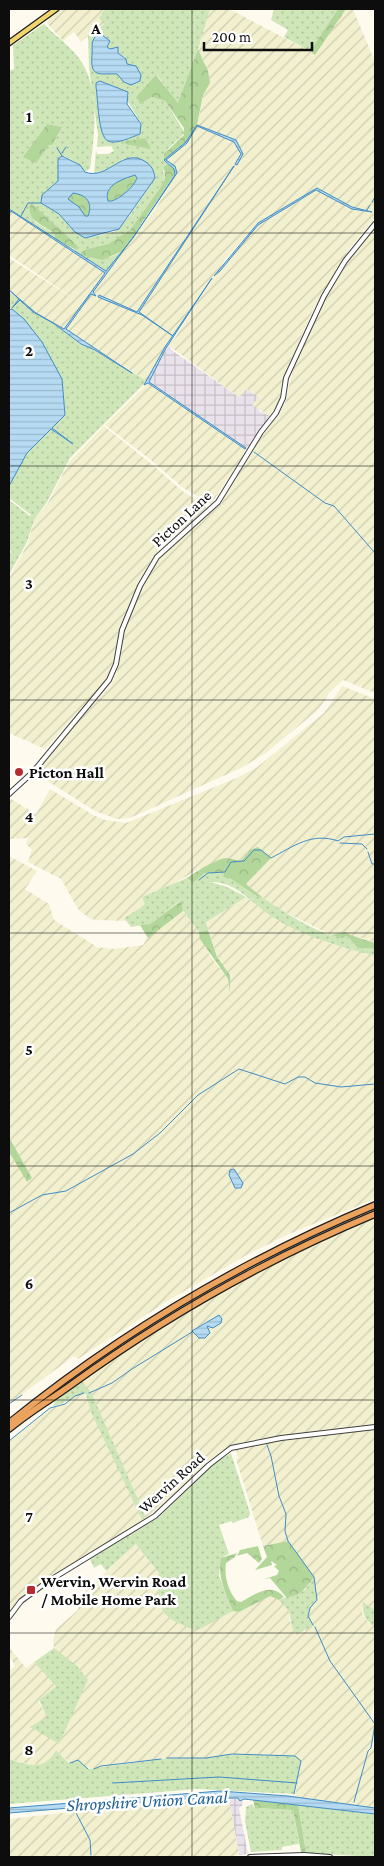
<svg xmlns="http://www.w3.org/2000/svg" width="384" height="1866" viewBox="0 0 384 1866" font-family="'Crimson Pro',serif">
  <style>
    .industrial { fill: url(#industrial-grid) }
    .farmland { fill: url(#farmland-furrows); fill-rule: evenodd }
    .green { fill: url(#green-dots); fill-rule: evenodd }
    .forest { fill: url(#forest-crowns) }
    .water { fill: url(#water-rules); stroke: #408dc5; fill-rule: evenodd }
    .lines { fill: none; stroke-linecap: round; stroke-linejoin: round }
    .stream { stroke: #408dc5; stroke-width: 1 }
    .tertiary-casing { stroke: #404040; stroke-width: 6 }
    .primary-casing { stroke: #1e1e1e; stroke-width: 7 }
    .motorway-casing { stroke: #1e1e1e; stroke-width: 8 }
    .tertiary { stroke: #fff; stroke-width: 4 }
    .primary { stroke: #f1d46b; stroke-width: 4.5 }
    .motorway { stroke: #eca35e; stroke-width: 5.5 }
    .grid { fill: none; stroke: #0d0d0d; stroke-width: 1; stroke-opacity: 0.55 }
    .poi-dot { fill: #b52d30; stroke: #fff; stroke-width: 2 }
    .labels { text-anchor: middle; stroke-width: 5; stroke-linejoin: round; paint-order: stroke }
    .street-label { font-size: 16px; fill: #0d0d0d; stroke: #fff }
    .poi-label { font-size: 16px; font-weight: bold; fill: #0d0d0d; stroke: #fff; text-anchor: start }
    .water-label { font-size: 18px; font-style: italic; fill: #1d5f97; stroke: #fff }
    .grid-label { font-size: 16px; text-anchor: middle; font-weight: bold; fill: #0d0d0d; stroke: #fff; stroke-width: 5; stroke-linejoin: round; paint-order: stroke }
  </style>
  <defs>
    <pattern id="industrial-grid" width="8" height="8" patternUnits="userSpaceOnUse" patternTransform="scale(1.25)"><rect width="8" height="8" fill="#eae2eb"/><path d="M0 4h8M4 0v8" fill="none" stroke="#c8c1c8"/></pattern>
    <pattern id="farmland-furrows" width="10" height="10" patternUnits="userSpaceOnUse" patternTransform="scale(1.25)"><rect width="10" height="10" fill="#f2f0cf"/><path d="M-1 1l2-2M0 10L10 0M9 11l2-2" fill="none" stroke="#cecdb1"/></pattern>
    <pattern id="green-dots" width="8" height="8" patternUnits="userSpaceOnUse" patternTransform="scale(1.25)"><rect width="8" height="8" fill="#cfe6b9"/><path d="M2 2h.1M6 6h.1" fill="none" stroke="#b1c49e" stroke-width="1.8" stroke-linecap="round"/></pattern>
    <pattern id="forest-crowns" width="20" height="18" patternUnits="userSpaceOnUse" patternTransform="scale(1.25)"><rect width="20" height="18" fill="#b3d69a"/><path d="M2 6a3 3 0 1 1 6 0M12 15a3 3 0 1 1 6 0" fill="none" stroke="#99b684"/></pattern>
    <pattern id="water-rules" width="6" height="5" patternUnits="userSpaceOnUse" patternTransform="scale(1.25)"><rect width="6" height="5" fill="#b5daf2"/><path d="M0 2.5h6" fill="none" stroke="#9abace"/></pattern>
  </defs>
  <rect width="100%" height="100%" fill="#fefbee"/>
  <!-- industrial -->
  <g class="industrial">
    <polygon points="168,345 173,351 239,397 246,389 259,397 259,411 270,416 247,450 149,382"/>
    <polygon points="239,1798 243,1801 242,1806 239,1808 248,1854 239,1855 229,1800"/>
  </g>
  <!-- farmland -->
  <g class="farmland">
    <polygon points="59,9 105,9 102,12 104,24 81,42 74,32 63,41 47,23 52,13"/>
    <path d="M210,9h18l7,3 80,42 31,-45h7l22,53v150h-2l2,6 -25,30 -34,56 -29,64 -8,32 -9,16 -18,-11 7,-8 -13,-8 -7,8 -71,-52 7,-7 37,-60 -46,69 -19,34 -82,-52 26,-35 5,2 -4,-4 64,-84 21,-35 -2,-7 -9,-6 31,-34 37,16 7,12 -6,10 8,-10 -8,-14 -38,-15 7,-32 1,-30 -7,-14zM234,166l-95,146 34,24 -31,-21 -41,-17 -2,-3 38,17zM317,188l35,19 19,4h-13l-42,-21 -58,35 -43,51 10,-16 33,-37z"/>
    <polygon points="11,211 105,273 64,329 36,313 9,290 9,258 79,302 9,255 9,214"/>
    <polygon points="375,227 375,693 343,680 330,692 319,709 266,753 241,768 130,818 117,819 95,811 49,782 43,775 43,765 58,742 111,685 117,671 125,629 141,587 156,560 163,552 221,504 252,451 285,404 294,362 325,300 354,252"/>
    <polygon points="148,383 247,450 211,504 182,487 151,460 105,425"/>
    <polygon points="104,426 154,466 181,490 209,509 166,542 151,561 139,581 120,627 114,661 106,681 45,749 9,733 9,578 28,543 34,520 48,503 69,462"/>
    <polygon points="342,686 375,699 375,943 363,938 351,937 345,932 331,935 283,911 262,897 246,884 271,858 248,852 243,860 215,862 211,866 199,869 168,887 143,897 146,905 124,918 126,921 95,920 89,918 78,909 61,879 28,862 32,850 26,844 28,838 9,839 9,798 36,814 50,789 93,815 105,820 126,823 232,780 256,768 324,713"/>
    <polygon points="9,856 37,871 25,889 49,904 54,920 97,947 113,949 143,945 149,935 183,911 199,932 210,956 228,979 229,989 230,975 217,957 206,922 246,897 274,918 325,942 375,956 375,1199 289,1234 245,1256 169,1300 78,1359 74,1356 9,1404 9,1152 27,1182 32,1178 9,1137"/>
    <polygon points="375,1216 375,1425 272,1437 236,1444 212,1458 172,1498 146,1518 92,1395 81,1380 198,1304 255,1272"/>
    <polygon points="84,1393 142,1520 28,1593 9,1614 9,1441 50,1408 65,1404 75,1396"/>
    <polygon points="375,1429 375,1610 363,1603 362,1613 368,1622 375,1627 375,1701 370,1718 375,1724 371,1748 375,1749 375,1808 295,1797 297,1783 288,1756 232,1754 206,1758 129,1762 94,1769 70,1763 56,1750 50,1760 44,1764 32,1765 9,1759 9,1671 15,1666 9,1655 9,1647 26,1668 34,1662 56,1686 39,1700 39,1703 48,1717 58,1744 88,1680 54,1648 53,1641 56,1629 78,1610 78,1602 86,1590 136,1544 159,1573 157,1581 163,1610 167,1617 180,1622 202,1626 233,1611 239,1612 270,1595 279,1600 289,1611 289,1620 298,1634 305,1632 310,1608 316,1604 314,1577 288,1541 263,1546 236,1459 238,1458 236,1450 281,1440"/>
    <polygon points="229,1800 239,1855 227,1857 9,1857 9,1819 151,1803"/>
  </g>
  <!-- green -->
  <g class="green">
    <path d="M105,9h105l-12,40 -20,55 -21,-29 -17,29 12,-7 13,4 20,32 -17,16 -4,11 4,4 -5,7 2,8 -5,9 -30,42 -14,11 -31,14c13,7 25,3 38,-4l-17,21 -32,-21 4,-4 -4,-5 -43,-38 4,18 19,11 1,6 -46,-30v-138l5,-2 -1,-24 31,-21c12,13 31,25 40,42 16,30 10,72 6,103l-6,3 -4,-7 -15,-9 -7,7v18l-16,14 1,10 16,9 16,18 21,4 18,-4 14,-14 27,-40 -31,-19 -17,10 -13,5 2,-24 1,4h11l6,-3 -3,-5 -14,1 1,-12 -9,-67 -1,-33 16,-11 -5,-6zM102,35l8,6 -3,6 18,10 2,7 3,1 -6,17 -4,-7 -29,-15zM100,81l29,14 -3,4 15,24 -1,11c-8,3 -24,11 -32,7 -10,-4 -10,-43 -12,-54v-3zM47,124l14,3 -9,18 -3,-1 -26,13z"/>
    <polygon points="274,9 338,9 310,51 284,37 288,30 271,20"/>
    <polygon points="9,292 19,299 13,308 20,299 33,312 53,323 80,344 95,350 147,381 70,458 47,502 34,520 27,542 9,575 9,551 15,555 9,549 9,500 30,516 31,515 9,498 9,397 72,445 9,395"/>
    <path d="M212,872h12l-1,5 8,2 27,18h4c19,13 63,43 84,39l11,12 18,1v7c-34,-9 -71,-19 -101,-38 -22,-13 -37,-38 -65,-36l16,4 21,11 -40,25 2,8 -9,2 -18,-24 -1,-7 -30,23 -19,3 -7,-9 21,-13 -3,-8 45,-19 6,5 12,-10z"/>
    <path d="M81,1380l11,14 54,124 -4,2 -51,-108 -5,-17 -2,-2c-13,4 -16,10 -31,13l2,-5z"/>
    <path d="M231,1453l19,60 -1,4 -16,6 -1,-2 -13,4 10,29 -8,4 -2,18 14,35 -37,20c-9,-5 -23,-9 -29,-15 -9,-8 -11,-33 -8,-43l-23,-29 -30,27 -5,-7 -7,4 -4,-9 68,-41 57,-55z"/>
    <polygon points="314,1577 317,1600 310,1609 308,1616 313,1625 297,1635 292,1627 289,1611 279,1600 305,1590"/>
    <path d="M363,1602l12,8v17c-10,-7 -13,-13 -12,-25z"/>
    <polygon points="54,1648 77,1666 88,1680 59,1744 30,1727 47,1717 39,1700 56,1686 34,1662"/>
    <path d="M56,1750l13,13 9,-3 10,9 73,-10 45,-1 26,-4 63,2 6,5 -7,33 -96,-5 -189,15v-45c20,6 35,13 47,-9z"/>
    <polygon points="252,1804 255,1808 293,1810 299,1844 282,1847 282,1850 251,1852 245,1822 246,1807"/>
    <polygon points="298,1804 375,1814 375,1857 306,1853"/>
  </g>
  <!-- forest -->
  <g class="forest">
    <polygon points="338,9 346,9 315,55 310,51"/>
    <polygon points="198,49 208,71 210,83 203,95 197,125 186,142 164,160 164,154 184,135 184,128 165,101 152,97 140,104 137,96 156,75 178,103"/>
    <polygon points="47,124 62,127 52,145 49,145 36,163 23,157"/>
    <polygon points="145,138 151,149 125,144 125,141"/>
    <polygon points="168,164 174,169 175,174 123,251 102,260 80,255 84,250 109,244 130,230 160,188 165,179 164,167"/>
    <path d="M135,175l2,3c-2,8 -21,25 -29,23 -4,-16 15,-23 27,-26z"/>
    <path d="M73,192c14,3 20,11 15,24l-3,1 -6,-10 -11,-7 2,-6z"/>
    <path d="M31,203l43,39 4,5 -2,3 -21,-11 -1,-6c-10,-8 -30,-13 -23,-30z"/>
    <path d="M258,847l13,11 -25,26 16,13h-4l-27,-18 -8,-2 1,-5 -19,1 -12,10 -6,-5c8,-6 31,-20 40,-20 6,1 9,3 15,2l8,-10z"/>
    <polygon points="181,901 183,911 148,938 140,925 150,924"/>
    <polygon points="208,930 217,957 230,975 230,993 228,979 200,939 199,932"/>
    <path d="M345,932c10,6 20,7 30,11v6c-23,-1 -13,2 -29,-13l-4,2 -11,-3z"/>
    <polygon points="9,1137 32,1178 27,1182 9,1152"/>
    <path d="M288,1541l26,36c-7,10 -14,20 -28,20l-16,-19 -6,1 13,-4 2,-4 -5,-5 3,-1 -6,-4 1,4 -17,5 12,-13 -4,-11z"/>
    <polygon points="258,1546 262,1559 259,1563 247,1553 237,1556 240,1550"/>
    <path d="M237,1553l-2,4 -9,6c-2,13 2,28 11,38l4,1c13,-7 30,-21 43,-5l-5,3 -9,-4 -31,16 -6,-1c-7,-18 -16,-33 -12,-53z"/>
    <polygon points="253,1800 298,1804 306,1853 301,1852 293,1810 255,1808"/>
  </g>
  <!-- water -->
  <g class="water">
    <path d="M102,35l8,6 -3,6 3,2 8,-2v6l8,6 1,5 9,2 5,9 -1,6 -9,4 -7,-3 -7,-8c-17,-1 -27,5 -25,-19 1,-7 -2,-13 4,-19z"/>
    <path d="M100,81l28,11 -1,12 14,20 -1,10c-8,3 -24,11 -32,7 -10,-4 -10,-43 -12,-54v-4z"/>
    <path d="M197,125l39,15 7,14 -6,11 -2,-1 6,-10 -7,-12 -37,-16 -10,17 -21,17 9,6 2,7c-27,41 -55,80 -84,119l3,4 -5,-2 -25,35 66,44 -37,-23 -14,-6 -28,-21 -20,-11 -13,-12 -8,8 7,-9 -10,-9 27,23 28,16 41,-56 -94,-62 -2,3v-5l97,62 27,-33 42,-63 -1,-6 -10,-9 22,-18z"/>
    <path d="M62,156l18,9 5,7c23,9 38,-26 61,-10 6,4 8,9 9,16l-36,51 -34,9 -10,-6 -16,-18 -18,-11 1,-8 16,-14v-22zM135,175l2,3c-2,8 -21,25 -29,23 -5,-16 15,-22 27,-26zM73,193c14,2 20,10 15,23h-3l-6,-9 -11,-8z"/>
    <polygon points="234,166 139,312 173,336 142,315 98,297 99,295 137,312"/>
    <polygon points="317,188 352,207 372,212 352,209 316,190 258,225 220,271 214,276 258,223"/>
    <polygon points="212,278 166,348 149,382 246,448 245,449 148,383 144,385 165,347"/>
    <polygon points="12,309 24,319 42,342 62,379 65,415 52,428 73,444 51,429 27,453 9,486 9,310"/>
    <polygon points="234,1169 243,1183 241,1188 235,1188 229,1175 230,1170"/>
    <polygon points="219,1315 222,1319 221,1323 213,1328 207,1326 210,1333 205,1338 199,1338 192,1331"/>
    <polygon points="220,1791 288,1796 375,1808 375,1814 244,1799 240,1801 238,1798 180,1799 9,1813 9,1808"/>
  </g>
  <g class="lines">
    <!-- stream -->
    <g class="stream">
      <polyline points="57,148 62,156"/>
      <polyline points="62,153 66,147"/>
      <polyline points="372,202 375,197"/>
      <polyline points="367,210 370,205"/>
      <polyline points="21,216 28,203 41,203"/>
      <polyline points="254,452 325,503 334,506 375,553"/>
      <polyline points="340,843 362,844 367,849"/>
      <polyline points="368,852 372,864 375,864"/>
      <path d="M199,880l9,-7 17,-1 6,-10 13,-1 10,-11h7l10,8c23,-12 41,-26 67,-17l6,-4 31,-3"/>
      <polyline points="9,1213 42,1195 66,1191 133,1154 160,1133 198,1095 239,1069 285,1084 298,1077 305,1077 315,1083 341,1087 375,1084"/>
      <polyline points="89,1393 112,1383 132,1369 192,1332"/>
      <polyline points="9,1404 22,1395"/>
      <polyline points="9,1441 50,1408 65,1404 75,1396 84,1393"/>
      <polyline points="267,1445 271,1456 279,1496 286,1514 285,1531 288,1541 314,1577 317,1600 310,1608 308,1616 313,1625"/>
      <polyline points="315,1627 330,1661 375,1724 371,1748 368,1751 354,1802"/>
      <polyline points="167,1758 206,1758 232,1754 295,1756 301,1761 294,1794"/>
      <polyline points="70,1763 78,1760 88,1769"/>
      <polyline points="94,1769 101,1766 161,1759"/>
      <polyline points="113,1783 219,1777 297,1783"/>
      <polyline points="73,1807 90,1840 91,1855"/>
    </g>
    <!-- tertiary casing -->
    <g class="tertiary-casing">
      <g id="tertiary">
        <polyline points="9,794 33,772 109,680 116,664 122,630 140,586 157,557 218,502 261,432 276,413 283,398 286,378 324,296 345,261 375,224"/>
        <polyline points="9,1617 21,1601 47,1582 155,1516 209,1465 231,1448 281,1438 375,1427"/>
        <polyline points="250,1857 304,1855 330,1857"/>
      </g>
    </g>
    <!-- primary casing -->
    <g class="primary-casing">
      <polyline id="primary" points="9,43 56,9"/>
    </g>
    <!-- motorway casing -->
    <g class="motorway-casing">
      <g id="motorway">
        <path d="M9,1423c111,-90 234,-163 366,-218"/>
        <path d="M9,1429c19,-16 41,-29 62,-44 95,-69 196,-126 304,-171"/>
      </g>
    </g>
    <!-- tertiary -->
    <use href="#tertiary" class="tertiary"/>
    <!-- primary -->
    <use href="#primary" class="primary"/>
    <!-- motorway -->
    <use href="#motorway" class="motorway"/>
  </g>
  <!-- grid -->
  <path class="grid" d="M192,9v1848M9,233h366M9,466h366M9,700h366M9,933h366M9,1166h366M9,1400h366M9,1633h366"/>
  <!-- markers -->
  <g class="poi-dot">
    <circle cx="19" cy="772" r="5"/>
    <rect x="26" y="1585" width="10" height="10" rx="2.5"/>
  </g>
  <g class="labels">
    <!-- street labels -->
    <g class="street-label">
      <text transform="translate(181 518) rotate(-43)" y="6">Picton Lane</text>
      <text transform="translate(171 1482) rotate(-42)" y="6">Wervin Road</text>
    </g>
    <!-- poi labels -->
    <g class="poi-label">
      <text x="29" y="778">Picton Hall</text>
      <text x="41" y="1587">Wervin, Wervin Road<tspan x="41" dy="18">/ Mobile Home Park</tspan></text>
    </g>
    <!-- water labels -->
    <g class="water-label">
      <text transform="translate(147 1801) rotate(-3)" y="6">Shropshire Union Canal</text>
    </g>
  </g>
  <g class="grid-label">
    <text x="96" y="34">A</text>
    <text x="29" y="122">1</text>
    <text x="29" y="356">2</text>
    <text x="29" y="589">3</text>
    <text x="29" y="822">4</text>
    <text x="29" y="1055">5</text>
    <text x="29" y="1289">6</text>
    <text x="29" y="1522">7</text>
    <text x="29" y="1755">8</text>
  </g>
  <!-- border -->
  <rect width="384" height="1866" fill="none" stroke="#0d0d0d" stroke-width="20"/>
  <!-- scale -->
  <path d="M204 42v8h108v-8" fill="none" stroke="#0d0d0d" stroke-width="2.5"/>
  <text x="212" y="42" font-size="15" fill="#0d0d0d" stroke="#ffffff" stroke-width="4" paint-order="stroke">200 m</text>
</svg>
